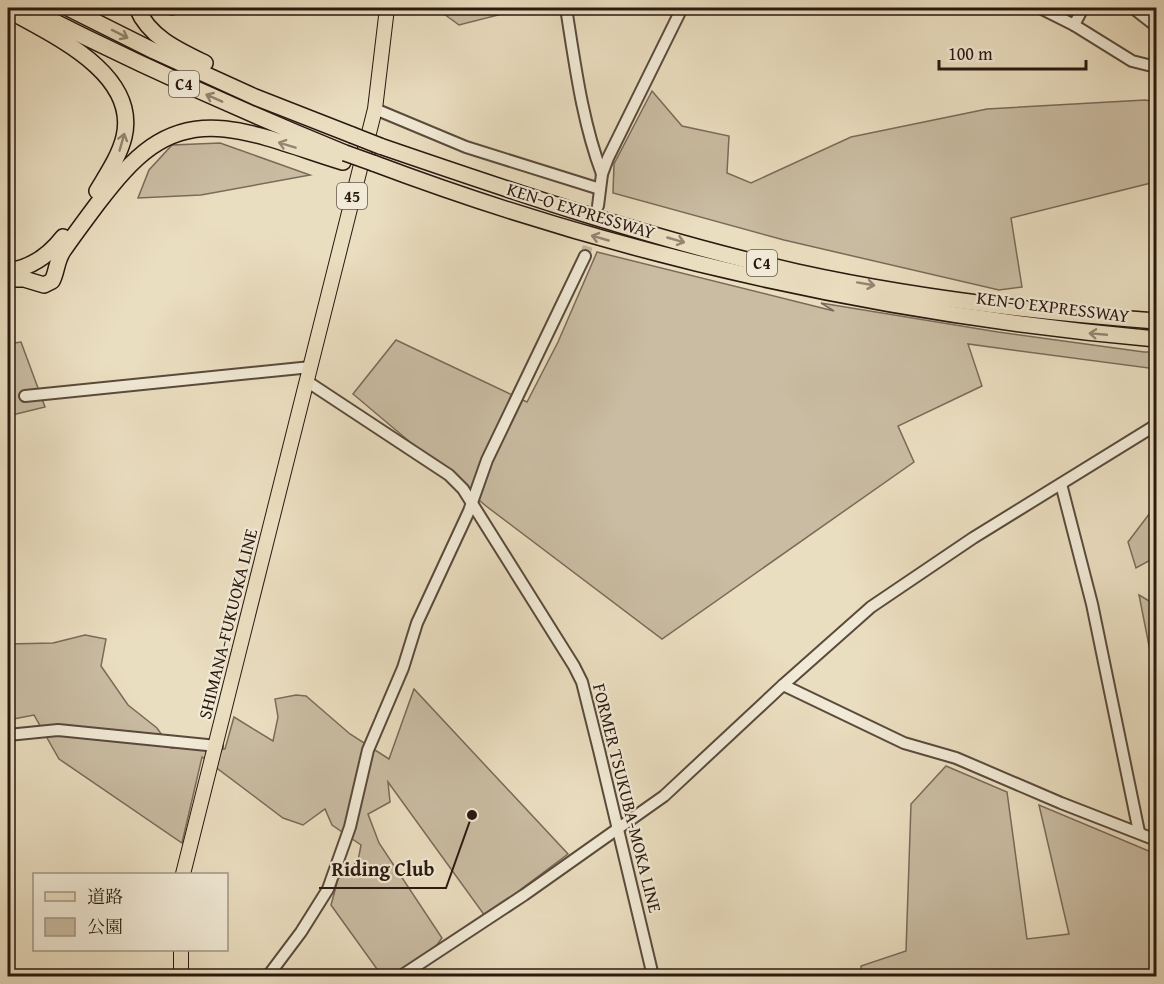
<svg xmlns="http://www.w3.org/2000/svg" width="1164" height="984" viewBox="0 0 1164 984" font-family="'Gentium Book Plus','Noto Serif JP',serif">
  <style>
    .green { fill: #c9bca2; stroke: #7a6a59; stroke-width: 1.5 }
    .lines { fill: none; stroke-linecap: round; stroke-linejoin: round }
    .minor-tunnel { stroke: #c4b69d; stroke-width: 10; stroke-dasharray: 10 5; stroke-linecap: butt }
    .minor-casing { stroke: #5a4a3c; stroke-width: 14 }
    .major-casing { stroke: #2a1810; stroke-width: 16 }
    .highway-casing { stroke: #2a1810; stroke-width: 18 }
    .minor { stroke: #f1ead6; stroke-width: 10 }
    .major { stroke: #eadec0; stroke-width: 14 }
    .highway { stroke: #eadec0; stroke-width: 15 }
    .highway-bridge-casing { stroke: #2a1810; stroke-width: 18; stroke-linecap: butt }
    .highway-bridge { stroke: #eadec0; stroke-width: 15 }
    .oneway { stroke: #948571 }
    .labels { text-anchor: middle; stroke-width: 4.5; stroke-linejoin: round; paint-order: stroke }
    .shield { fill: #f1ead6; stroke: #66574b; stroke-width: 1.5 }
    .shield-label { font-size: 16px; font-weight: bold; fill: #2a1810 }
    .street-label { font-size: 18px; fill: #2a1810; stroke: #f1ead6 }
    .leader { fill: none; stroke: #2a1810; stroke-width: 2 }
    .callout-dot { fill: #2a1810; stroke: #f1ead6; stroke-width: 2 }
    .callout-label { font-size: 20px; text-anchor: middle; font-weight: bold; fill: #2a1810; stroke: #f1ead6; stroke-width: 4.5; stroke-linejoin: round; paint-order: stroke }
  </style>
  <rect width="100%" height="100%" fill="#eadec0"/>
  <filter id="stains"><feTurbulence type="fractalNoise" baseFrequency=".00333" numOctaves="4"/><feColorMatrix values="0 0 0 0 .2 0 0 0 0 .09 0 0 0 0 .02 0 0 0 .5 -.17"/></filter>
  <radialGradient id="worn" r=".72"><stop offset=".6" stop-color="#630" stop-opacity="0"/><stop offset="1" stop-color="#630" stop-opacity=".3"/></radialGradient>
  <!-- green -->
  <g class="green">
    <polygon points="436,8 526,8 459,25"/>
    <polygon points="652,91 682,126 729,136 727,173 751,183 851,137 987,109 1145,100 1156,102 1156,189 1155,182 1011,218 1022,287 999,290 784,240 613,193 614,164"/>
    <polygon points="220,143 310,175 201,195 138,198 149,170 172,145"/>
    <polygon points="597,252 834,311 821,303 998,332 1144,352 1156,352 1156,369 968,344 982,386 898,426 914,462 662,639 486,506 353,394 396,340 527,402 558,342"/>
    <polygon points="21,342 45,407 8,416 8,344"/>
    <polygon points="1156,505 1156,557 1136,568 1128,542"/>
    <polygon points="1139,595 1156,605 1156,681"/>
    <polygon points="85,635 106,639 101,666 128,705 157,728 171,748 225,749 234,717 273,741 278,717 275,699 296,695 306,696 350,734 389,759 414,689 568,854 485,916 388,782 390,802 368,814 379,843 442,938 418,971 422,976 382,976 331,905 338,879 358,861 361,845 332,825 325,809 303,825 283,818 202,757 182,843 59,759 34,715 8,720 8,644 53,643"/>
    <polygon points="946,766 1007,792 1027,939 1069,934 1039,805 1156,854 1156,976 861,976 861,966 906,951 911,804"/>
  </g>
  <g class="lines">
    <!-- minor-tunnel -->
    <polyline class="minor-tunnel" points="585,256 597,212"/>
    <!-- minor casing -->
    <g class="minor-casing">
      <g id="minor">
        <polyline points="171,8 172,9"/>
        <path d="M566,8c9,56 16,113 36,166"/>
        <polyline points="1040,8 1074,25 1132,61 1156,67"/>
        <polyline points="1133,8 1156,26"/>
        <polyline points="1074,25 1083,8"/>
        <polyline points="375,109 466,147 600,189"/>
        <polyline points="598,206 602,174 608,158 682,8"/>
        <polyline points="308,382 449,475 463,489 574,666 582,682 599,750 653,976"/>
        <polyline points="25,396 311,367"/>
        <polyline points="1061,484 1092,604 1139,832"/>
        <polyline points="783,685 904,743 956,758 1061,803 1156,840"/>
        <polyline points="8,735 58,730 217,746"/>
        <polyline points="268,976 301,932 328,889 350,827 368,750 403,668 417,623 469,511 487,460 585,256"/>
        <polyline points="401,976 524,895 664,796 783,685 871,607 973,538 1156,425"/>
      </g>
    </g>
    <!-- major casing -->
    <g class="major-casing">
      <g id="major">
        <polyline points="183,874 375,109 387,8"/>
        <polyline points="181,976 181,950"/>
      </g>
    </g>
    <!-- highway casing -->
    <g class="highway-casing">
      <g id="highway">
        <path d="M27,8c104,53 210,101 318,145"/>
        <polyline points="68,8 154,51 255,97 352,135"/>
        <path d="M137,8c12,29 41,42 68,55"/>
        <path d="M8,10c44,25 131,63 116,127 -5,20 -17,37 -27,54"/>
        <path d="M380,146c137,47 275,94 417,126 118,26 239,40 359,49"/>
        <path d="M373,163c252,95 516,152 783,176"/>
        <path d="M8,271c23,-3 41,-16 55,-34"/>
        <path d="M8,279h16l20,6 8,-4c5,-9 4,-19 11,-30 11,-16 23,-32 35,-48 34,-44 66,-81 127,-74 37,4 81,22 118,33"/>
      </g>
    </g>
    <!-- minor -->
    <use href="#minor" class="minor"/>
    <!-- major -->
    <use href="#major" class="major"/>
    <!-- highway -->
    <use href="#highway" class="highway"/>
    <!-- highway-bridge casing -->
    <g class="highway-bridge-casing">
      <g id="highway-bridge">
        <polyline points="352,135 380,146"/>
        <polyline points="345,153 373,163"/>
      </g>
    </g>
    <!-- highway-bridge -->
    <use href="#highway-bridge" class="highway-bridge"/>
  </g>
  <!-- one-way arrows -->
  <defs><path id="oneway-shaft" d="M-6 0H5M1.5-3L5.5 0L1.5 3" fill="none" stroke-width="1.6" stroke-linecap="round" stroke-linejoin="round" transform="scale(1.5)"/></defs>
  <g class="oneway">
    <use href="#oneway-shaft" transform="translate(120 34) rotate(27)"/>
    <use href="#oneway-shaft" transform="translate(214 98) rotate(-156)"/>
    <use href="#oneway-shaft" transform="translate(122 142) rotate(-74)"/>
    <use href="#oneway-shaft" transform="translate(287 145) rotate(-163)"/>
    <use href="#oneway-shaft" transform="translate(600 238) rotate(-164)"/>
    <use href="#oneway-shaft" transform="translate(676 240) rotate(16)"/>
    <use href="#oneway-shaft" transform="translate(866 284) rotate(10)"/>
    <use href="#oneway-shaft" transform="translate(1098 334) rotate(-175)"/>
  </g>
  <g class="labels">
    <!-- shield labels -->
    <g class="shield">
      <rect x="169" y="71" width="30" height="26" rx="4.5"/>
      <rect x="337" y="183" width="30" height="26" rx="4.5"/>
      <rect x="747" y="250" width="30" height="26" rx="4.5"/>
    </g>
    <g class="shield-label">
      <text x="184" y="90">C4</text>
      <text x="352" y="202">45</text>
      <text x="762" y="269">C4</text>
    </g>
    <!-- street labels -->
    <g class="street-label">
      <text transform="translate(581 211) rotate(17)" y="6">KEN-O EXPRESSWAY</text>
      <text transform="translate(1053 307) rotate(7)" y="6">KEN-O EXPRESSWAY</text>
      <text transform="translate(228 624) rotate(-76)" y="6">SHIMANA-FUKUOKA LINE</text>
      <text transform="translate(627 798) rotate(76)" y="6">FORMER TSUKUBA-MOKA LINE</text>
    </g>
  </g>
  <!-- callouts -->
  <path class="leader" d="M472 815L446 888H319"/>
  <circle class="callout-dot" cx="472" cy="815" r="6"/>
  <g class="callout-label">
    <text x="383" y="876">Riding Club</text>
  </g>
  <!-- margin -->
  <rect width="1164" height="984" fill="none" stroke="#eadec0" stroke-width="30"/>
  <rect x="9" y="9" width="1146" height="966" fill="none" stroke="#2a1810" stroke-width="3"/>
  <rect x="15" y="15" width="1134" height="954" fill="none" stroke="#2a1810" stroke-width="1.5"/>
  <!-- legend -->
  <rect x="33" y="873" width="195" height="78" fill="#f1ead6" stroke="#a19687" stroke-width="1.5"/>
  <rect x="45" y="892" width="30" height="9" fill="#eadec0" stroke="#a19687" stroke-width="1.5"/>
  <text x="87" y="903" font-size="18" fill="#2a1810">道路</text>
  <rect x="45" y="918" width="30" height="18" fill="#c9bca2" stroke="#a19687" stroke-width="1.5"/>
  <text x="87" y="933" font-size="18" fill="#2a1810">公園</text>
  <!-- scale -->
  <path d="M939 60v9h147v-9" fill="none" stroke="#2a1810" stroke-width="3"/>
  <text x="948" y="60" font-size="18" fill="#2a1810" stroke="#f1ead6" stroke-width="4.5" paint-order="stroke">100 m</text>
  <rect width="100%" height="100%" filter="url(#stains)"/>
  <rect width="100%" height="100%" fill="url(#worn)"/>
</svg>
